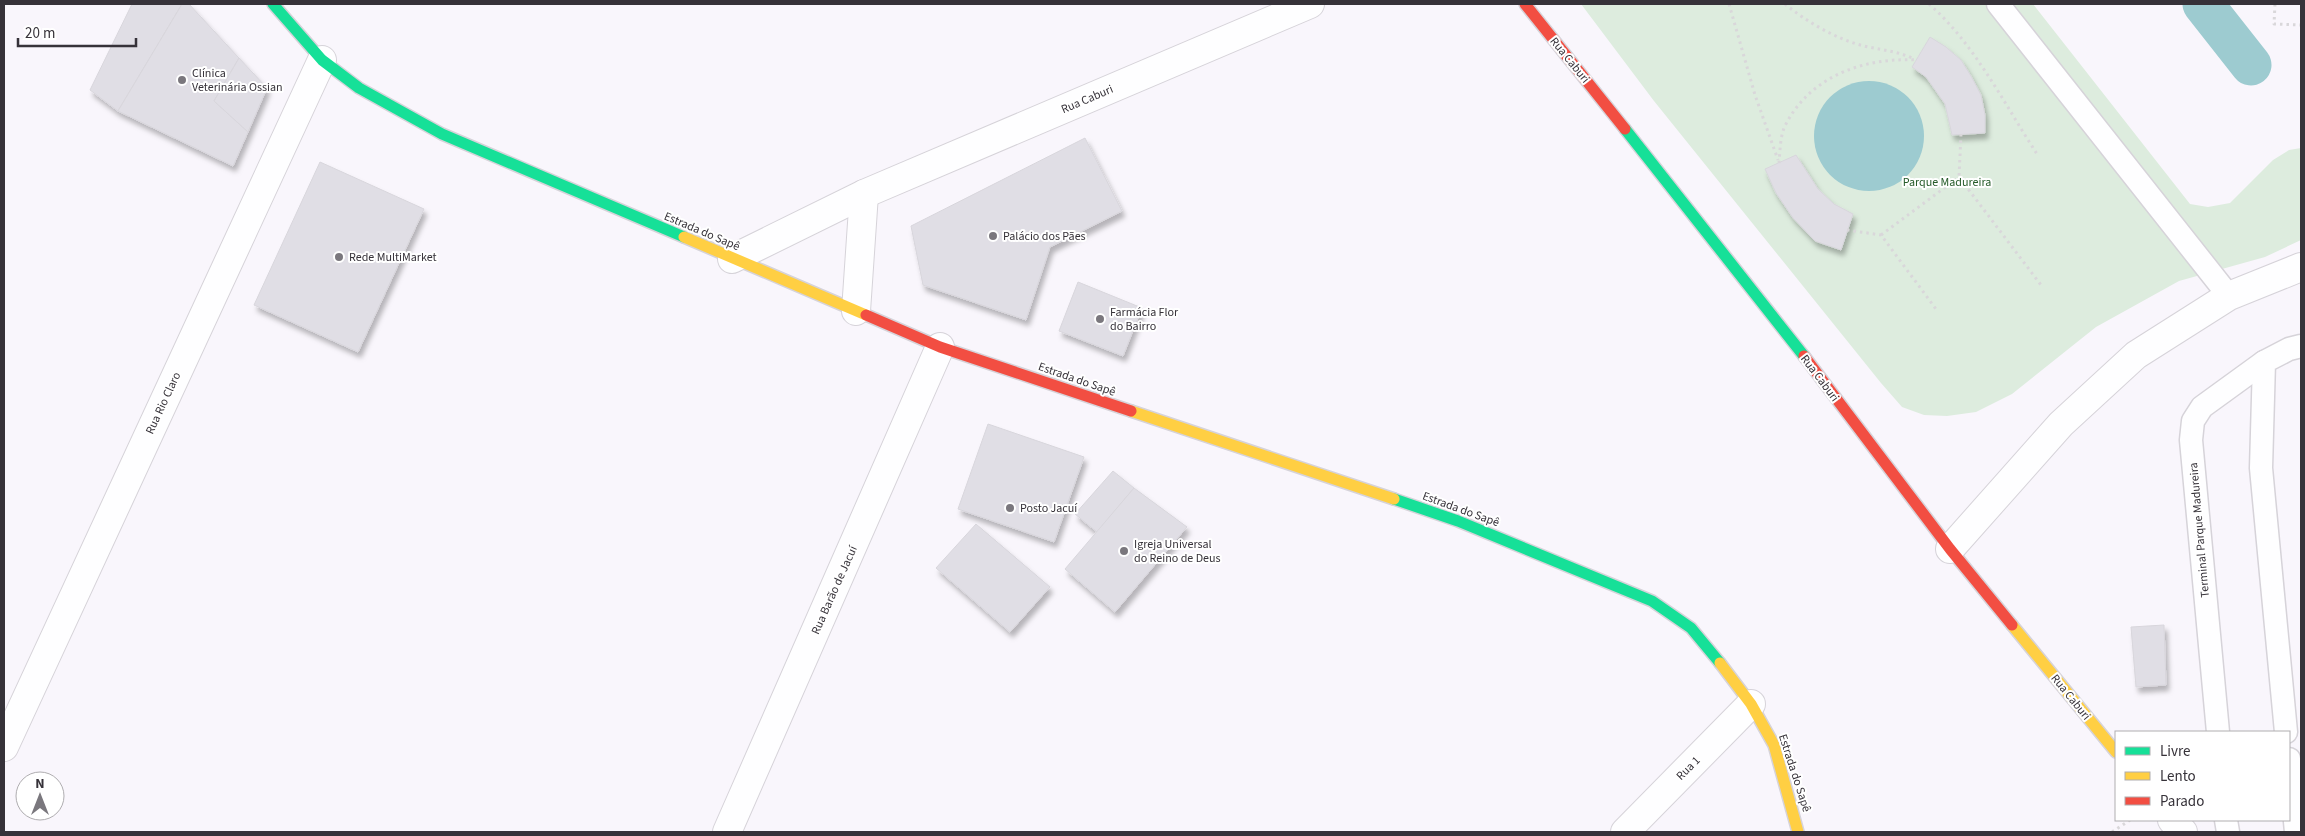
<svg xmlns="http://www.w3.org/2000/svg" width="2305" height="836" viewBox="0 0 2305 836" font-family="'Source Sans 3',sans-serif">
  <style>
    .green { fill: #ddecde }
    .water { fill: #9dcbd0 }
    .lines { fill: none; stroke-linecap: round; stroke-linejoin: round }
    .canal { stroke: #9dcbd0; stroke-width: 41 }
    .building { fill: #e0dee5; stroke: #d8d6dc; filter: url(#shadow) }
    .lane-casing { stroke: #d6d3d9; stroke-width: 25 }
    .street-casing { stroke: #d6d3d9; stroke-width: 30 }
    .fast-casing { stroke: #d6d3d9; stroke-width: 14 }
    .slow-casing { stroke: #d6d3d9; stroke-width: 14 }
    .jam-casing { stroke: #d6d3d9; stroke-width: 14 }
    .path { stroke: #d9d7da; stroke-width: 3; stroke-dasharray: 2.5 4; stroke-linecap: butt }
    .lane { stroke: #fefeff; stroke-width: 22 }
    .street { stroke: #fefeff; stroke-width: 28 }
    .fast { stroke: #16e098; stroke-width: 11 }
    .slow { stroke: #ffcf43; stroke-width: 11 }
    .jam { stroke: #f24e42; stroke-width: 11 }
    .poi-dot { fill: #7a777d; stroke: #fff; stroke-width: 2 }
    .labels { text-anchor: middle; stroke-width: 4; stroke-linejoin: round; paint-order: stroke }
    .street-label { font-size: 12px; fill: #363239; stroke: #fff }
    .poi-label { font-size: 12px; fill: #363239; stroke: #fff; text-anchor: start }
    .park-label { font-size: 12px; fill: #245a28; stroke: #fff }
  </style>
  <defs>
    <filter id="shadow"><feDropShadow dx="3" dy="5.5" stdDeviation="2.5" flood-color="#0004"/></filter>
  </defs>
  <rect width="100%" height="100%" fill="#f9f6fc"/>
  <!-- green -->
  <polygon class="green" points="1581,4 2033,4 2190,204 2208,207 2230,203 2273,160 2289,150 2301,148 2301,240 2265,257 2179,281 2096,327 2012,394 1976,412 1947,416 1924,415 1902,407 1881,383 1654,101"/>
  <!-- water -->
  <circle class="water" cx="1869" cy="136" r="55"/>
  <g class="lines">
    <!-- canal -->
    <polyline class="canal" points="2203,4 2251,65"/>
  </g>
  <!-- building -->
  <g class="building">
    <polygon points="132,4 182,4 118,111 90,90"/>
    <polygon points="182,4 189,4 239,58 214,101 248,132 233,166 118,111"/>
    <polygon points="1930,37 1946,47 1961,60 1971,76 1981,95 1985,115 1985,133 1952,135 1945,104 1926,77 1912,67"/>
    <polygon points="239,58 267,88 248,132 214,101"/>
    <polygon points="1085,138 1122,211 1050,247 1026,320 923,285 911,226"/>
    <polygon points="1796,155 1818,189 1834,204 1853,214 1841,250 1815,241 1793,218 1776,193 1765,169"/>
    <polygon points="320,162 424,209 358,352 254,305"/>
    <polygon points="1078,282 1142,308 1123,356 1059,331"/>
    <polygon points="988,424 1084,457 1054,542 958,509"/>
    <polygon points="1113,471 1134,488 1097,532 1075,514"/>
    <polygon points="1134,488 1187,527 1115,612 1065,569"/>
    <polygon points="976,524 1050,587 1010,632 936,568"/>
    <polygon points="2164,625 2166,685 2136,687 2131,627"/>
  </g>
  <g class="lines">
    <!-- lane casing -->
    <g class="lane-casing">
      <g id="lane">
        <polyline points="1998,4 2229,296"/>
        <polyline points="2218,732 2191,440 2193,421 2202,407 2264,362"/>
        <polyline points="2286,732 2261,468 2264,362 2289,349 2301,346"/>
        <polyline points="2289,759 2296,832"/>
        <polyline points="2226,820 2228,832"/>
      </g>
    </g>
    <!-- street casing -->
    <g class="street-casing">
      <g id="street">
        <polyline points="732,259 864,194 1310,4"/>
        <polyline points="856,311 864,194"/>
        <polyline points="1950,549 2061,424 2136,355 2229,296 2301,267"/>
        <polyline points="4,747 322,60"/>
        <polyline points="2172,820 2183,832"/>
        <polyline points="727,832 940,347"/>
        <polyline points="1625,832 1751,704"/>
      </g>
    </g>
    <!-- fast casing -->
    <g class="fast-casing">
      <g id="fast">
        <polyline points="273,4 322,60 359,88 442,134 684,237"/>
        <polyline points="1625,129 1804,356"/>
        <polyline points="1394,499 1458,521 1652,601 1691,628 1720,663"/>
      </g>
    </g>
    <!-- slow casing -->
    <g class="slow-casing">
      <g id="slow">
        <polyline points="684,237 866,315"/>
        <polyline points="1131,411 1394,499"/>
        <polyline points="2012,625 2116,752"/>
        <polyline points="1720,663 1751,704 1774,745 1798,832"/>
      </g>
    </g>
    <!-- jam casing -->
    <g class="jam-casing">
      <g id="jam">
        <polyline points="1525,4 1625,129"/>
        <polyline points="866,315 940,347 1131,411"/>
        <polyline points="1804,356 1950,549 2012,625"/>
      </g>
    </g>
    <!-- path -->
    <g class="path">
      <polyline points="1729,4 1755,95 1778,160"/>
      <path d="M1785,4c22,18 51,35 79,42 17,4 34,5 50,13"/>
      <path d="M1929,4c45,39 76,101 108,150"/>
      <polyline points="2275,4 2274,24 2301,25"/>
      <polyline points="1961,134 1959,177 2041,285"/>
      <path d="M1779,163c1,-11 1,-24 5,-35 24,-51 79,-71 133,-68"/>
      <polyline points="1847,230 1881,235 1936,309"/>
      <polyline points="1881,235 1959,177"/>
      <polyline points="2112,832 2130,820"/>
    </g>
    <!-- lane -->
    <use href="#lane" class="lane"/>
    <!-- street -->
    <use href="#street" class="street"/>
    <!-- fast -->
    <use href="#fast" class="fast"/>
    <!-- slow -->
    <use href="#slow" class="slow"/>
    <!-- jam -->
    <use href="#jam" class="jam"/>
  </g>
  <!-- markers -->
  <g class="poi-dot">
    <circle cx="182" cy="80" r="5"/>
    <circle cx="993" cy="236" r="5"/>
    <circle cx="339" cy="257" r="5"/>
    <circle cx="1100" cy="319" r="5"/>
    <circle cx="1010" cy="508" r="5"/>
    <circle cx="1124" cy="551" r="5"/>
  </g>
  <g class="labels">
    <!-- street labels -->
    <g class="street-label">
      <text transform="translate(1570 60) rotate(51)" y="4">Rua Caburi</text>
      <text transform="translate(1087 99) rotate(-23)" y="4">Rua Caburi</text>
      <text transform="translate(702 231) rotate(23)" y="4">Estrada do Sapê</text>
      <text transform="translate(1820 378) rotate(53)" y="4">Rua Caburi</text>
      <text transform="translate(1077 379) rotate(19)" y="4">Estrada do Sapê</text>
      <text transform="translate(163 403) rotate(-65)" y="4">Rua Rio Claro</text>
      <text transform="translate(1461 509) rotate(20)" y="4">Estrada do Sapê</text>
      <text transform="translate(2199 530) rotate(-95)" y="4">Terminal Parque Madureira</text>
      <text transform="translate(834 590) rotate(-66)" y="4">Rua Barão de Jacuí</text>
      <text transform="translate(2071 697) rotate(51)" y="4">Rua Caburi</text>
      <text transform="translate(1688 768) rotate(-45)" y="4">Rua 1</text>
      <text transform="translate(1795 773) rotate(72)" y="4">Estrada do Sapê</text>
    </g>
    <!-- poi labels -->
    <g class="poi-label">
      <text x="192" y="77">Clínica<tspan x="192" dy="14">Veterinária Ossian</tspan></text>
      <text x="1003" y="240">Palácio dos Pães</text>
      <text x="349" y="261">Rede MultiMarket</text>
      <text x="1110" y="316">Farmácia Flor<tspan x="1110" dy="14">do Bairro</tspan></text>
      <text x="1020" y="512">Posto Jacuí</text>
      <text x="1134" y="548">Igreja Universal<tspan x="1134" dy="14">do Reino de Deus</tspan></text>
    </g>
    <!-- park labels -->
    <g class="park-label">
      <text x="1947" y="186">Parque Madureira</text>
    </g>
  </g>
  <!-- border -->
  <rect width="2305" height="836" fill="none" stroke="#363239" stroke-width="10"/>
  <!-- legend -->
  <rect x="2115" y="731" width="175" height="90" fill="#ffffff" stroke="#afadb0"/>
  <rect x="2125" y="747" width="25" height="8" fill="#16e098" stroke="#afadb0"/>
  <text x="2160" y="756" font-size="15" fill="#363239">Livre</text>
  <rect x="2125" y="772" width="25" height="8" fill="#ffcf43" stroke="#afadb0"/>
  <text x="2160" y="781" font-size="15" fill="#363239">Lento</text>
  <rect x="2125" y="797" width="25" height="8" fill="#f24e42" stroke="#afadb0"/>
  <text x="2160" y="806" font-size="15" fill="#363239">Parado</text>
  <!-- north arrow -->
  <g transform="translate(40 796)"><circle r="24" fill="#ffffff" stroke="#afadb0"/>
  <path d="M0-4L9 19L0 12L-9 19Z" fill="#7a777d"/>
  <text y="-8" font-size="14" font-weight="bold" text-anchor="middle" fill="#363239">N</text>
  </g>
  <!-- scale -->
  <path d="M18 38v8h118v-8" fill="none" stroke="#363239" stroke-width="2.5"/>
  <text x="25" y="38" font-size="15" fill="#363239" stroke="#ffffff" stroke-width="4" paint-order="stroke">20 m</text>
</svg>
